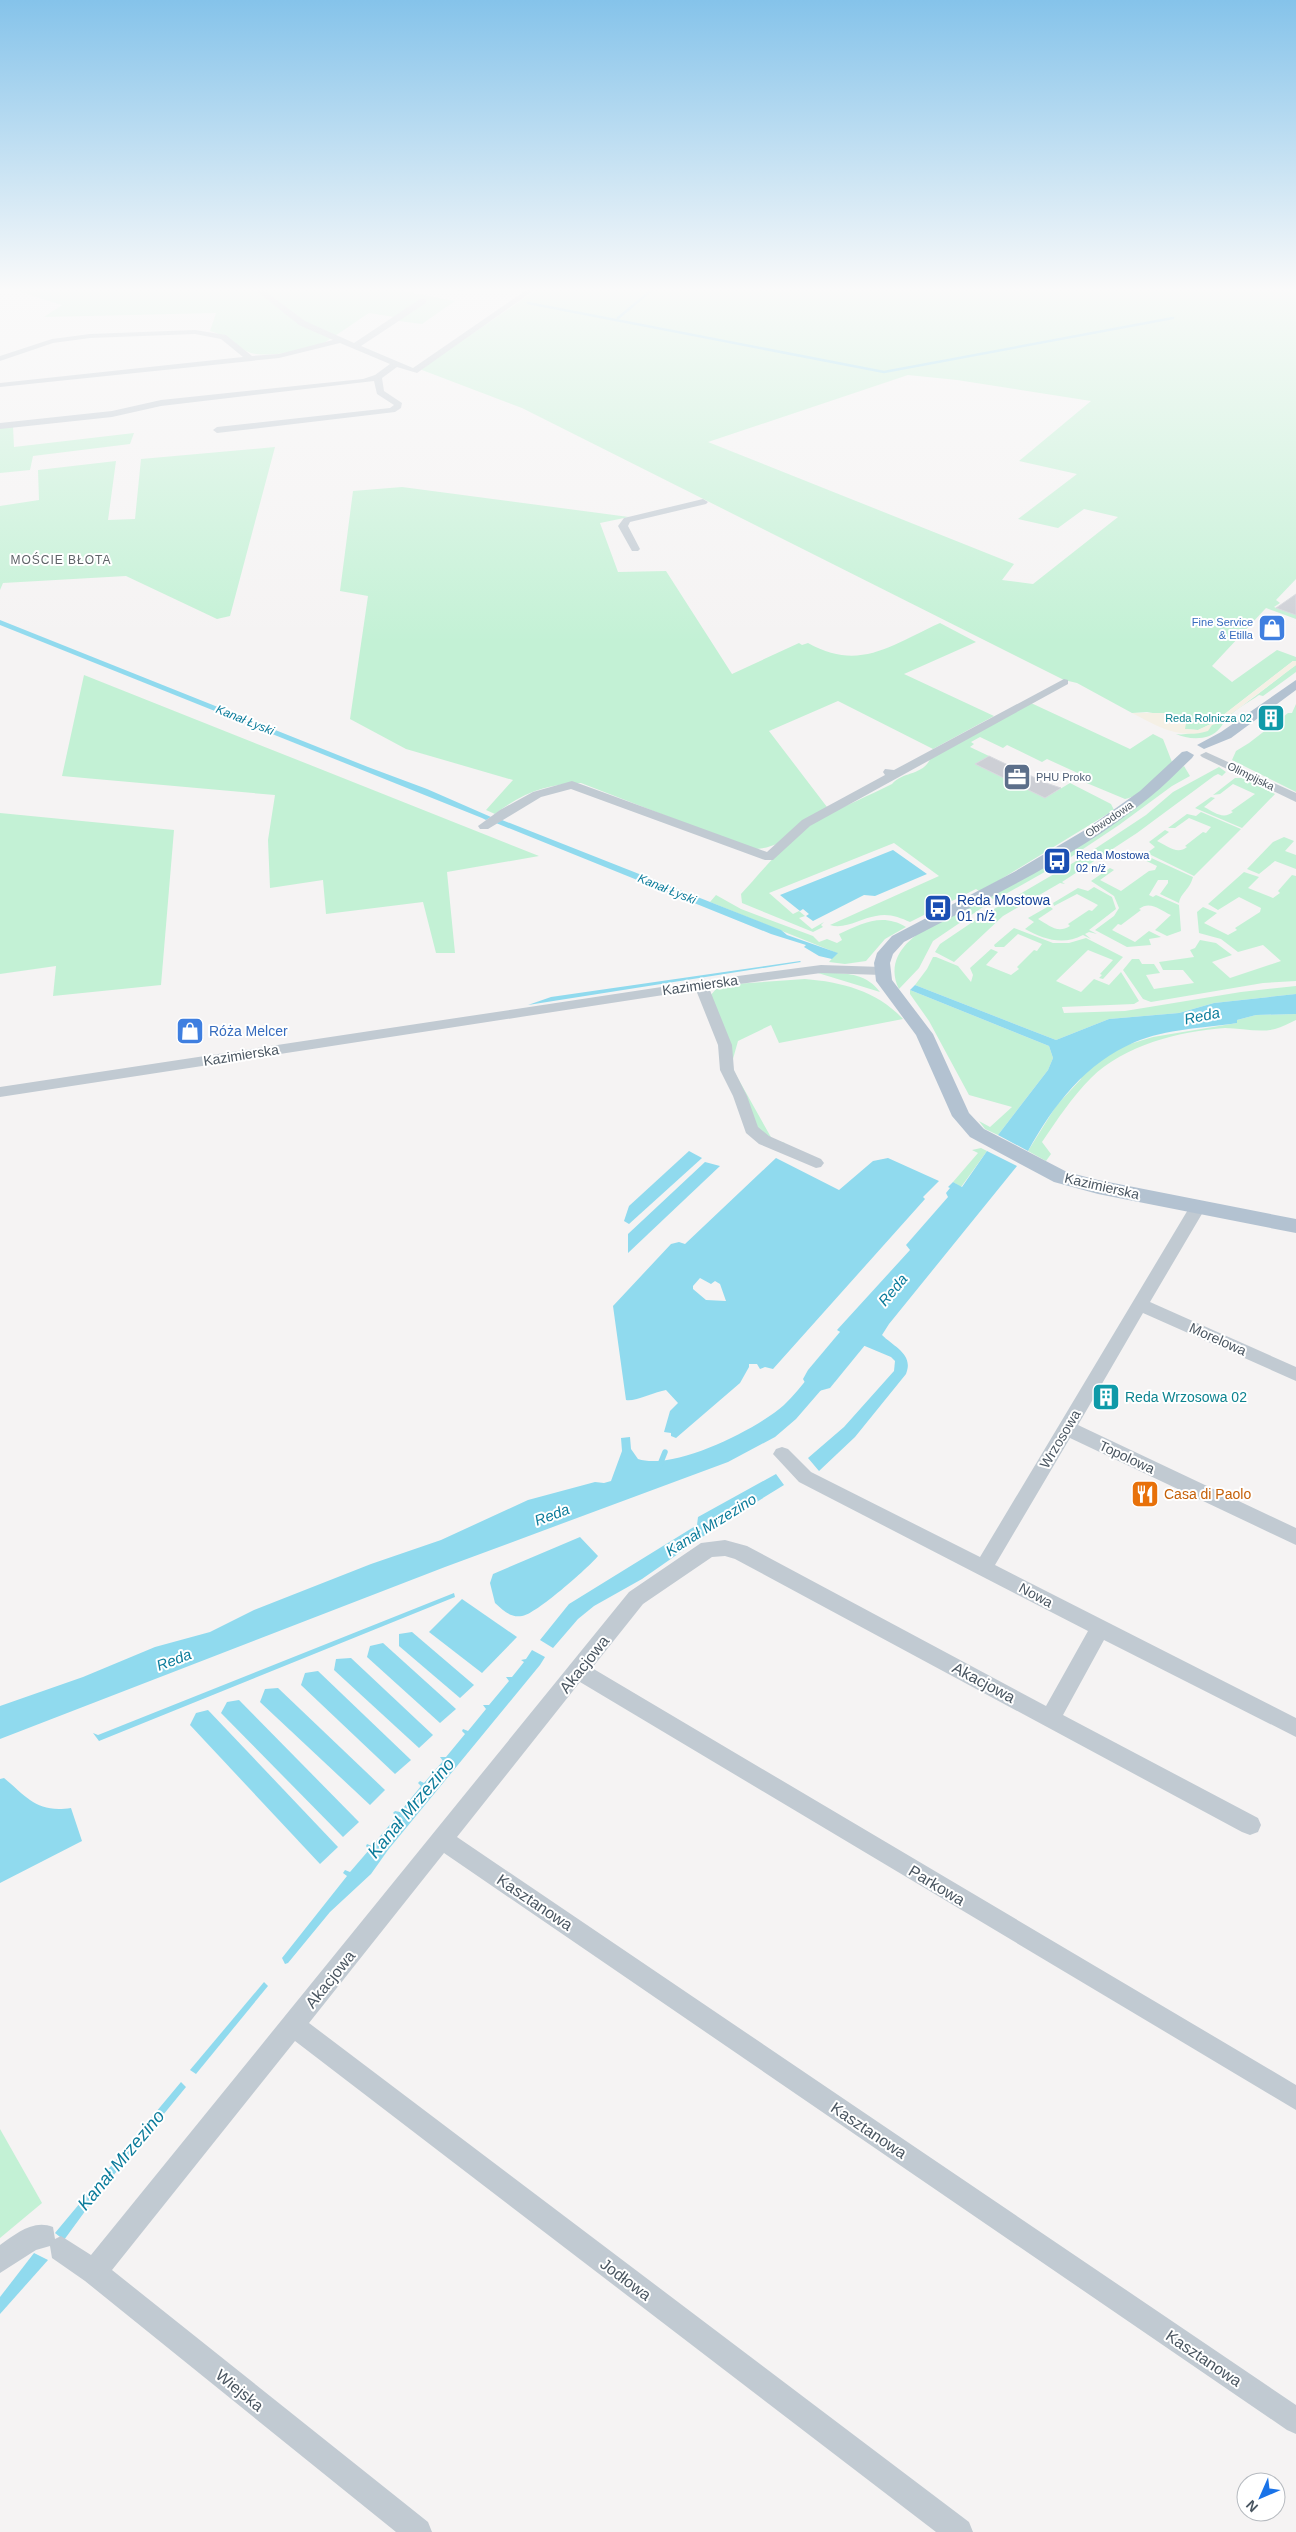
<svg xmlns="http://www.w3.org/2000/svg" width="1296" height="2532" viewBox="0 0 1296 2532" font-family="Arial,sans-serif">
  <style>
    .green { fill: #c3f1d5; fill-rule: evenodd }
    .sand { fill: #f5f0e5 }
    .water { fill: #90daee; fill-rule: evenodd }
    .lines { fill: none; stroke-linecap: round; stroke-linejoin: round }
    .stream-far1 { stroke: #90daee; stroke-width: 2.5 }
    .stream { stroke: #90daee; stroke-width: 5.5 }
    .river { fill: #90daee; fill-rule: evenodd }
    .building { fill: #cdcfd5; stroke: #d7d9de }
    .minor { fill: #c1cad2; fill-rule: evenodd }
    .major { fill: #b3c2d1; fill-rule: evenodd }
    .labels { text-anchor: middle; stroke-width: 4; stroke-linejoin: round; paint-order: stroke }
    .far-shop-label { font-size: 11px; fill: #366cbe; stroke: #fff; text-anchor: end }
    .far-culture-label { font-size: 11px; fill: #0d838f; stroke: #fff; text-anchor: end }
    .far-street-label { font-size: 11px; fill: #4a5661; stroke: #fff }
    .far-service-label { font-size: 11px; fill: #4e5e75; stroke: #fff; text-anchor: start }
    .far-transit-label { font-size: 11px; fill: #164399; stroke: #fff; text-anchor: start }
    .far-neighbourhood-label { font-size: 12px; letter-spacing: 1px; fill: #5f6368; stroke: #fff }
    .far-water-label { font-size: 12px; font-style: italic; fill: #0c7c9b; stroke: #fff }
    .transit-label { font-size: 14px; fill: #164399; stroke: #fff; text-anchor: start }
    .street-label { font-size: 14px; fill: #4a5661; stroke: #fff }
    .shop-label { font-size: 14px; fill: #366cbe; stroke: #fff; text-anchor: start }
    .culture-label { font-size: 14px; fill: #0d838f; stroke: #fff; text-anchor: start }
    .food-label { font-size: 14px; fill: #c56008; stroke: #fff; text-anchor: start }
    .water-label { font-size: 15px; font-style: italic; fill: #0c7c9b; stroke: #fff }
    .near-street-label { font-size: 16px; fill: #4a5661; stroke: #fff }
    .near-water-label { font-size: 18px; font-style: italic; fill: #0c7c9b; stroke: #fff }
  </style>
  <rect width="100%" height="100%" fill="#f5f3f3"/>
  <!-- green -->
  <g class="green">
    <path d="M11,289h395l-3,2 52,10 -33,23 -31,-4 3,-3 -25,-4c-14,9 -29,20 -42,28 -12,9 -61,17 -76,12 -15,-5 -24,-18 -41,-22l6,-18 -172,4 18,-12z"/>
    <path d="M538,289h758v290l-20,21 4,3 -6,4 22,8v4l-30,-11 -54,58 20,16 45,-32 19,7v4h-3l-80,62 -15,7 -14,-1 3,-10 -40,-7 -15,1 -55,-30 -13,-3 -542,-272 -100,-38v-2zM908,375l49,5 134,21 -72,60 58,13 -59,45 40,9 26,-19 34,8 -85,67 -31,-4 12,-16 -306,-122z"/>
    <polygon points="13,426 14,447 134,433 130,444 33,456 30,470 0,473 0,427"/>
    <polygon points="275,447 230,616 217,619 126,576 3,583 0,590 0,506 39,500 38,470 116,461 108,520 135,519 141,459"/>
    <path d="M402,487l227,30 -29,6 18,49 48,-1 66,103 67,-31 3,2 6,-2c52,29 83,2 132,-20l36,19 -72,32 90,42 -61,33 -95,-48 -69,30 58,76c-23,18 -45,43 -75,42l-171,-66c-32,0 -61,11 -86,31l-9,-4 27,-30 -107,-31 -56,-30 18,-123 -28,-5 13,-100z"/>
    <path d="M1296,665v7l-33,24 -4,-1c-10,7 -23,14 -32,23 -3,3 -4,7 -7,10 -10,13 -31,12 -44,6 32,6 93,-50 120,-69z"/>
    <polygon points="84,675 539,856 447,872 455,953 436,953 423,902 326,914 323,880 270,888 268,840 275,795 62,776"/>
    <path d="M1031,703l99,46 23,-15 10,5 9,23c-13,12 -29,34 -47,37l-48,-20 5,-4 -35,-16 -5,3 -35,-17 -4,3 -23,-11 -9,5 3,2 -4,3 19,9 -14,8 70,34 25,-15 41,21 3,6 -116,71 -19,10 -3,-2 -66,33c-11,-5 -22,-9 -34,-6 -15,2 -31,14 -46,9l109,-49 -45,-33 -125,50 24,21 6,-3 6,5 -6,2 13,11 12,-7 -3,3 2,2 -10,5 -71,-29 -1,-9c24,-26 49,-59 81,-76 23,-13 47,-22 70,-34 11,-13 32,-8 39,-27z"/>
    <polygon points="1296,704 1296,792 1232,760 1236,751 1249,743 1288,713 1292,713"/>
    <polygon points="1184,766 1190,776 1172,786 1119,825 1065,861 1059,858"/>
    <polygon points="1219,767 1226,772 1222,776 1218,774 1214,776 1137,833 1062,882 1065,884 1060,883 1003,916 954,962 935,952 940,944 977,919 1078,860 1146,815 1173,792"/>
    <path d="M1235,778h7l33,16 -33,34 -47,-20 16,-11 4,1 -11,9c10,5 19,13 29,5l-2,-1 24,-17 -22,-10 -13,10 -7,1z"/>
    <path d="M1201,812l40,17 -47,47 -47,-23 8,-6 -6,-5 16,-12 4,2 -12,9c11,5 20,14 30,6l-2,-1 18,-14 3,1 5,-6 -22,-9 -14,10h-7l19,-14 9,2z"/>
    <polygon points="0,813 174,830 161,985 53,996 56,966 0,974"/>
    <polygon points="1284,837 1294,841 1285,851 1296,855 1296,869 1275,861 1259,874 1247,869 1273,842"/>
    <path d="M1136,851l57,26c-4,14 -12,15 -14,26l-19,-9 8,-11v-3h-10l-9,15 4,2 3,-2 23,10 2,26 -14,5 -12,-6 16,-15c-11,-5 -21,-15 -32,-6l2,1 -20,15 -3,-1 -6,6 23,12 14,-11 12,6 -12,2 2,6 -24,2 -32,-17 19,-14 5,-8 -5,-12 -23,-15 19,-13 4,2 -14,10 21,11 28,-20 6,-1 2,-4 -21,-10 -4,2 -4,-2z"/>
    <polygon points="1052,862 1057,865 995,900 990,897"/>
    <polygon points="1244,872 1259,877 1248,888 1273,898 1280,893 1278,891 1292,875 1296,876 1296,981 1263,983 1151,1002 1143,999 1123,970 1132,959 1139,959 1142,964 1154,964 1160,973 1146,975 1154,989 1194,983 1183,970 1163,970 1159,962 1194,957 1190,950 1195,948 1200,940 1216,943 1232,955 1212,962 1230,978 1281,961 1263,945 1238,952 1221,939 1199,933 1197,912 1203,907 1217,913 1204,923 1228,935 1237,930 1235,928 1260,912 1261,908 1239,897 1218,910 1208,904"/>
    <path d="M1094,887l18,10 4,12 -27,21 8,4 -8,-2 -4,2 6,5 -8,-4c-20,11 -40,4 -58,-6l9,-7 -6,-4 21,-12 4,3 -15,10c11,6 19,15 32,7l-2,-2 21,-14 3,1 6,-6 -21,-11 -23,12 -1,-3 25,-15 10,3z"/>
    <path d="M716,895l25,14 72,27 6,6 8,-3 10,4 5,-3 -3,-6c22,-10 43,-22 67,-7l-21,12 -19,22 -21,3 -16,-2 8,-9 -127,-51z"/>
    <path d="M984,900l5,3 -56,38 -14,27 -20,21c-23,-50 52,-72 85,-89z"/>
    <polygon points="1014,928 1053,943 1069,943 1086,938 1123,957 1103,979 1099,978 1102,975 1100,974 1113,960 1088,950 1056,981 1081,992 1094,979 1109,985 1121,972 1139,1001 1134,1004 1062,1007 1064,1013 1125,1011 1241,992 1296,986 1296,994 1214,1003 1179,1013 1109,1019 1056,1040 915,985 927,969 933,957 936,957 958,966 971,982 973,975 970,968 991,949 998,952 986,965 1011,975 1019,969 1017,967 1034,950 1037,951 1042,944 1018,934 1004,947 995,947 994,945"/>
    <path d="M818,973c23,0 47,-2 62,19z"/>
    <path d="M805,979c37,3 72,12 98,40l-124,24 -8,-18 -33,16 -7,25 41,73 13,4 -5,1 -13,-5 -13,-12 -24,-61 -2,-19 -16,-38 -2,-13 6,-7 18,-3v-2z"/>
    <polygon points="910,990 1049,1046 1053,1058 1048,1070 998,1135 985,1129 979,1121 990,1127 1012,1107 969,1095 929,1021 910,994"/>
    <path d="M1296,1014v6c-7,3 -14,7 -21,9 -15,4 -34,-1 -50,-1 -45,3 -101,17 -134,50 -19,19 -34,42 -49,64l9,12 -5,7 -18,-10 28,-45 25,-27 3,-21 69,-21 84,-14v-3l19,-5z"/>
    <polygon points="981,1148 987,1151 961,1187 953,1182 978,1153 972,1150"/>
    <polygon points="0,2129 42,2203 0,2238"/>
  </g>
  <!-- sand -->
  <path class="sand" d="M1293,661h3v4l-77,58 -7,2 -4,6c-29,9 -51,-5 -76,-18h34l21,5 -2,11 13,1 15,-7z"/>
  <!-- water -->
  <g class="water">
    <polygon points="0,620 368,767 427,789 491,817 486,820 482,818 0,625"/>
    <polygon points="502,820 781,930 787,935 838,953 832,959 819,956 804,947 806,945 771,934 496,823"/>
    <polygon points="893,850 927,874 875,896 864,895 813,921 806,916 809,914 803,909 800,911 780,895"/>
    <polygon points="800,961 801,962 528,1005 551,997"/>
    <path d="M915,985l141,55 53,-21 70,-6 35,-10 82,-9v20l-40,1 -19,5v3c-32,5 -71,6 -102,19 -49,21 -81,62 -107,109l-30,-16 50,-65 5,-12 -4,-12 -139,-56z"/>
    <polygon points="689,1151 702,1158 629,1224 624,1221 629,1206"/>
    <path d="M987,1151l30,15 -128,158 -7,11c12,12 32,19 24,39l-51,63 -36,34 -11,-13 36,-31 50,-56 1,-10 -4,-4 -31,-13 -23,-14 73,-80 -4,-5 42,-48 -2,-4 4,-5 -2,-1 5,-5 9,5z"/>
    <path d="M776,1158l63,32 34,-29 15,-3 51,23 -16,16 2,2 -152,170 -8,-2 -5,2 -3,-5h-8v3l-9,16 -64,55 -5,-2v-3l-7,-1 6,-21 8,-8 -12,-13c-11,2 -32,12 -40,10l-13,-94 58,-62 8,-2 6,2zM700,1278l11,6 4,-3 5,3 6,17 -20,-1 -13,-11v-3z"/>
    <polygon points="705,1162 720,1166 628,1253 628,1234"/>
    <path d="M835,1343l19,9 -58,67 -21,18 -47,25 -283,105 -445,172v-33l83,-29 72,-30 55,-15 44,-22 117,-46 70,-24 87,-40 67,-18 9,1 7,-2 11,-30 -1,-13 9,-1 1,12 7,10c36,12 119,-30 146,-54 19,-18 34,-42 51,-62z"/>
    <polygon points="776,1474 784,1485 721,1524 642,1579 594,1606 578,1619 553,1648 540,1640 569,1604 697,1525 698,1517"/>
    <path d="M580,1537l18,19c-10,12 -63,59 -76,60 -12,2 -19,-6 -27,-13l-5,-20 3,-9z"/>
    <polygon points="454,1593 455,1597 99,1741 93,1733 98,1735"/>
    <polygon points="462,1599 517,1637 482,1673 429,1632"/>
    <polygon points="412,1632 474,1685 460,1698 399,1646 399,1634"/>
    <polygon points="383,1643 456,1709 440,1723 367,1657 370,1646"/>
    <polygon points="532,1650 545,1657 540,1665 388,1850 371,1874 330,1912 288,1963 285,1964 282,1958 347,1876 343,1873 345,1870 350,1872 369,1850 366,1846 367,1844 372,1846 397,1816 393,1813 395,1811 400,1812 421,1786 418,1783 420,1781 424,1783 443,1761 440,1757 446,1757 465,1734 462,1731 463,1729 468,1731 486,1709 483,1705 489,1705 509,1681 506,1677 512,1677 524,1662 521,1660 526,1659"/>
    <polygon points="351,1658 433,1735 419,1748 334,1670 336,1659"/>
    <polygon points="318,1671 411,1760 395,1774 301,1685 305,1673"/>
    <polygon points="278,1688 385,1790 370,1805 260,1702 265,1689"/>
    <polygon points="239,1700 359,1822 343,1837 221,1713 227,1702"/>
    <polygon points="208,1710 338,1847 320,1864 190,1725 196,1713"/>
    <path d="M4,1778c24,20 33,35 67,30l11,33 -82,42v-104z"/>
    <polygon points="264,1982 268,1986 196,2074 190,2070"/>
    <polygon points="181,2082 186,2087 94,2199 64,2240 55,2233"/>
    <polygon points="34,2253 48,2260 0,2314 0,2297"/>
  </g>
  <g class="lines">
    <!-- stream-far1 -->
    <g class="stream-far1">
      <polyline points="458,289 464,290"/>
      <polyline points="528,303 884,372 1173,318"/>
      <polyline points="618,318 653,289"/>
    </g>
    <!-- stream -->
    <polyline class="stream" points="659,1467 665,1452"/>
    <!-- river -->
    <polygon class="river" points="877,1297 888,1301 892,1309 888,1317 830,1388 819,1391 808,1388 803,1379 808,1370 866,1301"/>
  </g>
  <!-- building -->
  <g class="building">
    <polygon points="1296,594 1296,615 1276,608"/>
    <polygon points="989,756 1046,783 1061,788 1045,798 975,764"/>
    <polygon points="201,1023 203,1036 179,1040 178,1026"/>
    <polygon points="1142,1486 1154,1491 1147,1503 1135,1497"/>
  </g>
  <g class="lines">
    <!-- minor -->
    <g class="minor">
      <polygon points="254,289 262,289 305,321 354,343 420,299 426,299 426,303 361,346 413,368 528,289 536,289 417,373 397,367 382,378 384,391 402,403 401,408 395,412 217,433 213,430 217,427 390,408 394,405 377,394 374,381 161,406 112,417 0,429 0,423 112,411 161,400 363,379 375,375 390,364 340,343 279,358 0,387 0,383 243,357 221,339 195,334 90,338 53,343 0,361 0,356 52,339 90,334 195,330 226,335 252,356 279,354 333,340 299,325"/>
      <polygon points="703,499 708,502 706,504 630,522 628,526 640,549 638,551 632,551 618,526 624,518"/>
      <polygon points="1064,679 1068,680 1068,684 810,826 773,860 765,860 571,789 541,797 488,829 480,829 478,826 500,810 533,792 572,781 767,852 802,820 885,775 883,772 885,769 894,770"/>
      <polygon points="1206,752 1296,793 1296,802 1202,757 1200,755"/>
      <polygon points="821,965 882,967 889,971 882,975 821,973 709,988 732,1045 734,1070 747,1096 758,1127 769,1136 821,1159 824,1163 821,1167 816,1168 759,1144 746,1133 733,1096 720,1070 718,1045 696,990 0,1097 0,1087 701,981"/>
      <path d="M1198,1201l6,2 2,4 -56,95 146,65v14l-153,-68 -65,112 218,103v17l-226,-107 -75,127 301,153v19l-192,-97 -41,75 195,103 3,7 -3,7 -8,3 -8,-3 -507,-273 -10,-3 -13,1 -69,47 -51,64 704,417v25l-716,-428 -123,155 839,568v29l-9,-4 -843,-577 -135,170 660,499 4,10h-37l-641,-491 -183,229 316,252 4,10h-36l-311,-251 -33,-23 -2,-12 -14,4 -36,23v-28c16,-11 33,-26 53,-18l2,12 6,-3 30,19 538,-663 72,-49 24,-3 22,6 299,160 42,-75 -289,-149 -26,-28 3,-5 6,-2 6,2 23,23 169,85 212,-354z"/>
    </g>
    <!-- major -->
    <g class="major">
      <polygon points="1296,680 1296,690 1231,738 1204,749 1197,745 1221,732"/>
      <path d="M1187,751l7,4 -2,3c-14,13 -27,27 -42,39 -73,60 -163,101 -246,145l-11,12 -3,9 2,17 41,54 36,79 15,16 83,43 31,8 198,39v14l-198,-39 -44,-12 -84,-45 -18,-21 -36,-81 -40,-54 -2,-18 3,-10 15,-17 122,-64 71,-42 55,-39 42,-39z"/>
    </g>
  </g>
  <!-- sky -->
  <linearGradient id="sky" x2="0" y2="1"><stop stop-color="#85c3ea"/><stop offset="0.45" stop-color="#fafafa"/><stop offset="1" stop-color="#fafafa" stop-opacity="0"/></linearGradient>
  <rect width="1296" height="643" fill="url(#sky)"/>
  <!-- icons -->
  <defs>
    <g id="shop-square" transform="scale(1.4375)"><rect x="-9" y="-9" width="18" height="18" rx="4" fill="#3f7fe0" stroke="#fff"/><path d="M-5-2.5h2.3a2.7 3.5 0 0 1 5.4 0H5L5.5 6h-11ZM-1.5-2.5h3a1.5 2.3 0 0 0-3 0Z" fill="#fff"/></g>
    <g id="building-square" transform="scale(1.4375)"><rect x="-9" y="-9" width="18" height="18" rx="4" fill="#0f9aa8" stroke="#fff"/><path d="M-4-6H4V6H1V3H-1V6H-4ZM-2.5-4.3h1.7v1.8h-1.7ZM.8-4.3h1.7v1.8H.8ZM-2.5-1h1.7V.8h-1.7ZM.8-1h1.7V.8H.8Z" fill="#fff"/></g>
    <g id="office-square" transform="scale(1.4375)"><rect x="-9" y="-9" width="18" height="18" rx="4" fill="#5c6f8a" stroke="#fff"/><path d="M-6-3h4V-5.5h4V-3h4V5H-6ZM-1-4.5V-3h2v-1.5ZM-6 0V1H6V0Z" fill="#fff"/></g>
    <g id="bus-square" transform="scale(1.4375)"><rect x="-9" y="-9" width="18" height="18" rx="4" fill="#1a4fb4" stroke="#fff"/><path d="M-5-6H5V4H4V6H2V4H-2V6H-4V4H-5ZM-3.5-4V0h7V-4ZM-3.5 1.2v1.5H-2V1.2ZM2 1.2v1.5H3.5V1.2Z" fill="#fff"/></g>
    <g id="restaurant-square" transform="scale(1.4375)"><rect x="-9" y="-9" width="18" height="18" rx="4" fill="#e8710a" stroke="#fff"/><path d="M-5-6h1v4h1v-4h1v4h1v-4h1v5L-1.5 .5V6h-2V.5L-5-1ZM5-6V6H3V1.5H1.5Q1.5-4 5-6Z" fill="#fff"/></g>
  </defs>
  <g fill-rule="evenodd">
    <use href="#shop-square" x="1272" y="628"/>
    <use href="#building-square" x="1271" y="718"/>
    <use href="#office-square" x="1017" y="777"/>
    <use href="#bus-square" x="1057" y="861"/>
    <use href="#bus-square" x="938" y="908"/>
    <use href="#shop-square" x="190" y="1031"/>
    <use href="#building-square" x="1106" y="1397"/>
    <use href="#restaurant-square" x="1145" y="1494"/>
  </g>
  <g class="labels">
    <!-- far-shop labels -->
    <g class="far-shop-label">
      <text x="1253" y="626">Fine Service<tspan x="1253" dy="13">&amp; Etilla</tspan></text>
    </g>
    <!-- far-culture labels -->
    <g class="far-culture-label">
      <text x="1252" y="722">Reda Rolnicza 02</text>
    </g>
    <!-- far-street labels -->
    <g class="far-street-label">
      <text transform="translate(1251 776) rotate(26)" y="4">Olimpijska</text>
      <text transform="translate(1109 819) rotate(-34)" y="4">Obwodowa</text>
    </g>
    <!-- far-service labels -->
    <g class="far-service-label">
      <text x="1036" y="781">PHU Proko</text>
    </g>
    <!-- far-transit labels -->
    <g class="far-transit-label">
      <text x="1076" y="859">Reda Mostowa<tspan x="1076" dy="13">02 n/ż</tspan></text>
    </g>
    <!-- far-neighbourhood labels -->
    <g class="far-neighbourhood-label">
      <text x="61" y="564">MOŚCIE BŁOTA</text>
    </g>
    <!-- far-water labels -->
    <g class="far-water-label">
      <text transform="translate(245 720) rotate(22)" y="4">Kanał Łyski</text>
      <text transform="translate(667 889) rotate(22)" y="4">Kanał Łyski</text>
    </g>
    <!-- transit labels -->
    <g class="transit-label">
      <text x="957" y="905">Reda Mostowa<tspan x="957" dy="16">01 n/ż</tspan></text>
    </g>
    <!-- street labels -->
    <g class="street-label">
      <text transform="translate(700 985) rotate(-8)" y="5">Kazimierska</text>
      <text transform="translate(241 1055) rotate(-9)" y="5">Kazimierska</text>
      <text transform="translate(1102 1186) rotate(13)" y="5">Kazimierska</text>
      <text transform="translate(1218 1339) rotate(24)" y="5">Morelowa</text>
      <text transform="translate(1060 1439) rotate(-59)" y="5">Wrzosowa</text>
      <text transform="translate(1127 1457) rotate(25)" y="5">Topolowa</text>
      <text transform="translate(1036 1595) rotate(28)" y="5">Nowa</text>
    </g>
    <!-- shop labels -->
    <g class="shop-label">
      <text x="209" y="1036">Róża Melcer</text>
    </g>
    <!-- culture labels -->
    <g class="culture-label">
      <text x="1125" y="1402">Reda Wrzosowa 02</text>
    </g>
    <!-- food labels -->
    <g class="food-label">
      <text x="1164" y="1499">Casa di Paolo</text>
    </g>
    <!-- water labels -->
    <g class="water-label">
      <text transform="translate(1202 1016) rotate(-12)" y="5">Reda</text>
      <text transform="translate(893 1290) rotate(-50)" y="5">Reda</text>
      <text transform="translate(552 1515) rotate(-21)" y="5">Reda</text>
      <text transform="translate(711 1525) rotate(-32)" y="5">Kanał Mrzezino</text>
      <text transform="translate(174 1660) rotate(-21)" y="5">Reda</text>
    </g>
    <!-- near-street labels -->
    <g class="near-street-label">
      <text transform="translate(584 1664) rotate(-51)" y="6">Akacjowa</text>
      <text transform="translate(984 1682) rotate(28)" y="6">Akacjowa</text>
      <text transform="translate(937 1885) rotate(31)" y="6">Parkowa</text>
      <text transform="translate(535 1902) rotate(34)" y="6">Kasztanowa</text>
      <text transform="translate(330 1979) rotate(-51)" y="6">Akacjowa</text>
      <text transform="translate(869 2130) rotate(34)" y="6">Kasztanowa</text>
      <text transform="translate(626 2279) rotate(37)" y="6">Jodłowa</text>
      <text transform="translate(1204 2358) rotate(34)" y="6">Kasztanowa</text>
      <text transform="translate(240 2390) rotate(39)" y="6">Wiejska</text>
    </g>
    <!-- near-water labels -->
    <g class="near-water-label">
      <text transform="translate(411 1808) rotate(-50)" y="6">Kanał Mrzezino</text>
      <text transform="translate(121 2160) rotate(-50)" y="6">Kanał Mrzezino</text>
    </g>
  </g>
  <!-- north arrow -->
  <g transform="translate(1261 2497) rotate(225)"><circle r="24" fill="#ffffff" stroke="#b7bbc0"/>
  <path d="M0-4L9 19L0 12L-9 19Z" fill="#1a73e8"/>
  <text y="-8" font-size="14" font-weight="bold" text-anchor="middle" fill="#4a5661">N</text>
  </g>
</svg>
